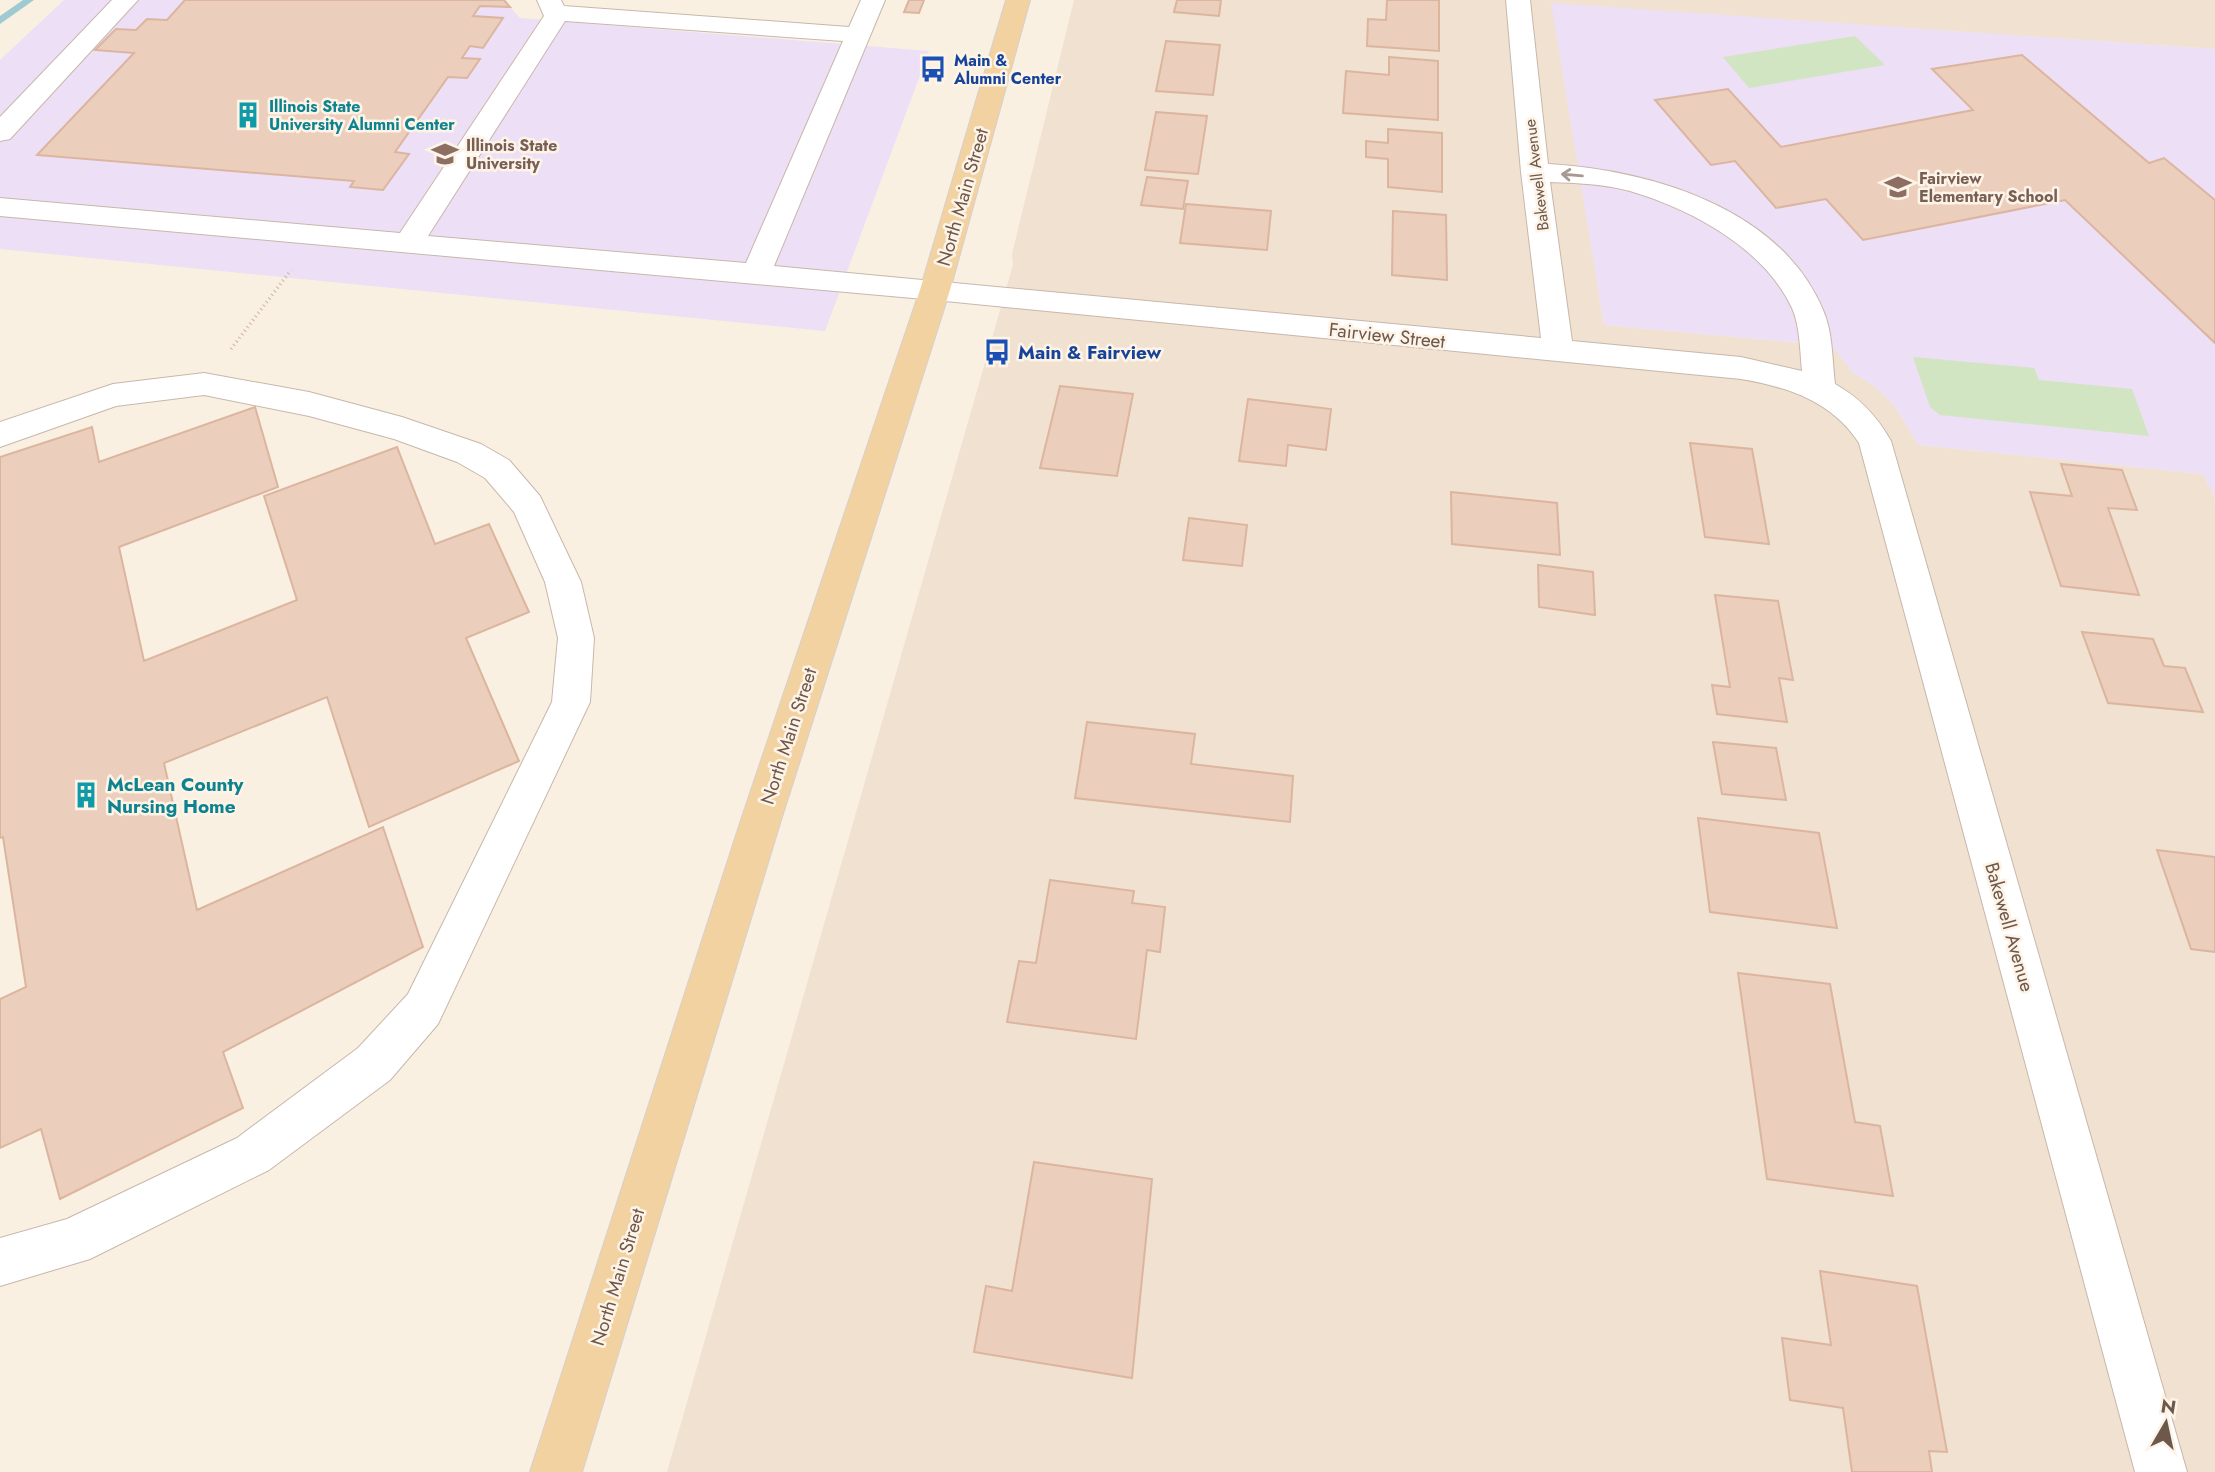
<svg xmlns="http://www.w3.org/2000/svg" width="2215" height="1472" viewBox="0 0 2215 1472" font-family="Jost,sans-serif">
  <style>
    .residential { fill: #f0e1d1 }
    .education { fill: #eddff5 }
    .green { fill: #d1e5c2 }
    .lines { fill: none; stroke-linecap: round; stroke-linejoin: round }
    .stream { fill: #a0cad1; fill-rule: evenodd }
    .building { fill: #eccebd; stroke: #dcb59f; stroke-width: 2 }
    .minor-casing { stroke: #c8b7aa; stroke-width: 2 }
    .major-casing { stroke: #d6d0cd; stroke-width: 2 }
    .path { stroke: #d0b2a0; stroke-width: 3.5; stroke-dasharray: 1 3.5; stroke-linecap: butt }
    .minor { fill: #fff; fill-rule: evenodd }
    .major { fill: #f2d2a1; fill-rule: evenodd }
    .oneway { stroke: #a89a93 }
    .labels { text-anchor: middle; stroke-width: 5; stroke-linejoin: round; paint-order: stroke }
    .far-transit-label { font-size: 16px; font-weight: bold; fill: #164399; stroke: #fdf4e7; text-anchor: start }
    .far-culture-label { font-size: 16px; font-weight: bold; fill: #0d838f; stroke: #fdf4e7; text-anchor: start }
    .far-education-label { font-size: 16px; font-weight: bold; fill: #785e54; stroke: #fdf4e7; text-anchor: start }
    .far-street-label { font-size: 16px; fill: #6e574b; stroke: #fdf4e7 }
    .street-label { font-size: 19px; fill: #6e574b; stroke: #fdf4e7 }
    .transit-label { font-size: 19px; font-weight: bold; fill: #164399; stroke: #fdf4e7; text-anchor: start }
    .culture-label { font-size: 19px; font-weight: bold; fill: #0d838f; stroke: #fdf4e7; text-anchor: start }
  </style>
  <rect width="100%" height="100%" fill="#f9f0e2"/>
  <!-- residential -->
  <polygon class="residential" points="1074,0 2215,0 2215,49 1552,4 1604,325 1832,346 1853,373 1876,387 1896,408 1918,445 2203,474 2215,499 2215,1472 667,1472 1013,265 1012,254"/>
  <!-- education -->
  <g class="education">
    <polygon points="64,0 504,0 520,18 929,51 825,331 0,249 0,60"/>
    <polygon points="1551,3 2215,49 2215,499 2203,474 1918,445 1896,408 1876,387 1853,373 1832,346 1604,325"/>
  </g>
  <!-- green -->
  <g class="green">
    <polygon points="1855,36 1885,65 1749,88 1723,57"/>
    <polygon points="1913,357 2034,368 2039,380 2132,389 2149,436 1940,415 1930,407"/>
  </g>
  <g class="lines">
    <!-- stream -->
    <polygon class="stream" points="23,0 34,0 0,24 0,16"/>
  </g>
  <!-- building -->
  <g class="building">
    <polygon points="185,0 504,0 510,7 480,6 473,16 503,18 483,48 470,46 462,58 480,59 467,78 448,77 395,152 409,154 383,190 350,187 354,181 37,155 134,53 95,50 116,29 136,30 147,19 167,20"/>
    <polygon points="909,0 924,0 919,13 904,12"/>
    <polygon points="1177,0 1221,0 1219,16 1174,12"/>
    <polygon points="1387,0 1439,0 1439,51 1367,46 1368,19 1386,20"/>
    <polygon points="1166,41 1220,45 1213,95 1156,91"/>
    <polygon points="2022,55 2149,163 2164,158 2215,200 2215,343 2065,200 1863,240 1826,199 1776,208 1735,161 1711,165 1655,100 1728,89 1781,147 1973,110 1932,69"/>
    <polygon points="1389,57 1438,61 1438,120 1343,113 1346,71 1389,75"/>
    <polygon points="1156,112 1207,116 1198,174 1145,170"/>
    <polygon points="1388,129 1442,133 1442,192 1388,187 1388,159 1366,157 1366,141 1388,143"/>
    <polygon points="1147,177 1188,181 1183,209 1141,205"/>
    <polygon points="1186,204 1271,211 1267,250 1180,243"/>
    <polygon points="1393,211 1446,215 1447,280 1392,275"/>
    <polygon points="1060,386 1133,394 1117,476 1040,468"/>
    <polygon points="1248,399 1331,409 1326,450 1288,445 1286,466 1239,461"/>
    <polygon points="255,407 278,487 119,547 144,661 297,600 264,496 397,447 435,544 489,524 529,612 466,638 519,761 369,827 327,697 164,763 197,910 383,827 423,947 223,1052 243,1108 60,1199 41,1129 0,1148 0,999 26,987 3,837 0,838 0,457 92,427 99,462"/>
    <polygon points="1690,443 1752,449 1769,544 1705,537"/>
    <polygon points="2061,464 2122,470 2137,510 2108,508 2139,595 2061,586 2030,492 2072,496"/>
    <polygon points="1451,492 1557,503 1560,555 1452,544"/>
    <polygon points="1189,518 1247,525 1242,566 1183,560"/>
    <polygon points="1538,565 1593,572 1595,615 1539,607"/>
    <polygon points="1715,595 1778,601 1793,680 1779,678 1787,722 1717,714 1712,685 1730,687"/>
    <polygon points="2082,632 2153,639 2164,666 2185,668 2203,712 2108,703"/>
    <polygon points="1087,722 1195,734 1191,764 1293,776 1290,822 1075,798"/>
    <polygon points="1713,742 1776,748 1786,800 1722,794"/>
    <polygon points="1698,818 1819,833 1837,928 1710,912"/>
    <polygon points="2157,850 2215,857 2215,952 2191,949"/>
    <polygon points="1050,880 1134,891 1132,903 1165,907 1160,952 1147,950 1136,1039 1007,1022 1019,961 1036,963"/>
    <polygon points="1738,973 1830,984 1855,1122 1880,1126 1893,1196 1767,1179"/>
    <polygon points="1034,1162 1152,1179 1132,1378 974,1352 986,1286 1012,1291"/>
    <polygon points="1820,1271 1917,1286 1947,1452 1929,1451 1932,1472 1852,1472 1843,1408 1790,1400 1782,1338 1831,1345"/>
  </g>
  <g class="lines">
    <!-- minor casing -->
    <g class="minor-casing">
      <g id="minor">
        <polygon points="112,0 138,0 10,139 0,141 0,117"/>
        <path d="M537,0h24l3,6 285,21 12,-27h24l-111,266 767,72 -20,-166 -15,-172h24l18,164c101,6 232,43 275,146 10,22 9,50 12,74 25,14 42,32 56,57l296,1031h-52l-276,-1029c-27,-42 -71,-56 -118,-64l-806,-79 -935,-84v-18l400,35 144,-217zM565,21l278,20 -97,222 -318,-27zM1550,182c27,1 54,2 80,9 61,18 134,57 162,117 8,18 8,43 10,63l-61,-14 -169,-16z"/>
        <polygon points="204,373 309,392 402,417 481,444 509,460 540,496 581,582 594,638 590,702 438,1024 390,1080 269,1170 90,1259 0,1286 0,1238 67,1219 237,1138 358,1048 408,994 552,702 558,638 545,582 514,512 485,478 457,462 394,439 309,416 204,395 116,406 0,447 0,422 113,384"/>
      </g>
    </g>
    <!-- major casing -->
    <g class="major-casing">
      <polygon id="major" points="1006,0 1030,0 950,290 781,820 582,1472 530,1472 741,820 920,290"/>
    </g>
    <!-- path -->
    <polyline class="path" points="231,349 291,270"/>
    <!-- minor -->
    <use href="#minor" class="minor"/>
    <!-- major -->
    <use href="#major" class="major"/>
  </g>
  <!-- one-way arrows -->
  <defs><path id="oneway-shaft" d="M-6 0H5M1.5-3L5.5 0L1.5 3" fill="none" stroke-width="1.6" stroke-linecap="round" stroke-linejoin="round" transform="scale(1.75)"/></defs>
  <use class="oneway" href="#oneway-shaft" transform="translate(1572 175) rotate(-175)"/>
  <!-- icons -->
  <defs>
    <g id="bus-bare" transform="scale(2.1)"><path d="M-5-6H5V4H4V6H2V4H-2V6H-4V4H-5ZM-3.5-4V0h7V-4ZM-3.5 1.2v1.5H-2V1.2ZM2 1.2v1.5H3.5V1.2Z" fill="#1a4fb4" stroke="#fdf4e7" stroke-width="2.5" paint-order="stroke"/></g>
    <g id="building-bare" transform="scale(2.1)"><path d="M-4-6H4V6H1V3H-1V6H-4ZM-2.5-4.3h1.7v1.8h-1.7ZM.8-4.3h1.7v1.8H.8ZM-2.5-1h1.7V.8h-1.7ZM.8-1h1.7V.8H.8Z" fill="#0f9aa8" stroke="#fdf4e7" stroke-width="2.5" paint-order="stroke"/></g>
    <g id="university-bare" transform="scale(2.1)"><path d="M0-5L7-2L0 1L-7-2ZM-4 1L0 2.5L4 1V4Q0 6-4 4Z" fill="#8d6e63" stroke="#fdf4e7" stroke-width="2.5" paint-order="stroke"/></g>
    <g id="school-bare" transform="scale(2.1)"><path d="M0-5L7-2L0 1L-7-2ZM-4 1L0 2.5L4 1V4Q0 6-4 4Z" fill="#8d6e63" stroke="#fdf4e7" stroke-width="2.5" paint-order="stroke"/></g>
  </defs>
  <g fill-rule="evenodd">
    <use href="#bus-bare" x="933" y="69"/>
    <use href="#building-bare" x="248" y="115"/>
    <use href="#university-bare" x="445" y="154"/>
    <use href="#school-bare" x="1898" y="187"/>
    <use href="#bus-bare" x="997" y="352"/>
    <use href="#building-bare" x="86" y="795"/>
  </g>
  <g class="labels">
    <!-- far-transit labels -->
    <g class="far-transit-label">
      <text x="954" y="66">Main &amp;<tspan x="954" dy="18">Alumni Center</tspan></text>
    </g>
    <!-- far-culture labels -->
    <g class="far-culture-label">
      <text x="269" y="112">Illinois State<tspan x="269" dy="18">University Alumni Center</tspan></text>
    </g>
    <!-- far-education labels -->
    <g class="far-education-label">
      <text x="466" y="151">Illinois State<tspan x="466" dy="18">University</tspan></text>
      <text x="1919" y="184">Fairview<tspan x="1919" dy="18">Elementary School</tspan></text>
    </g>
    <!-- far-street labels -->
    <g class="far-street-label">
      <text transform="translate(1536 175) rotate(-97)" y="6">Bakewell Avenue</text>
    </g>
    <!-- street labels -->
    <g class="street-label">
      <text transform="translate(962 197) rotate(-74)" y="7">North Main Street</text>
      <text transform="translate(1387 335) rotate(6)" y="7">Fairview Street</text>
      <text transform="translate(788 736) rotate(-72)" y="7">North Main Street</text>
      <text transform="translate(2010 927) rotate(74)" y="7">Bakewell Avenue</text>
      <text transform="translate(617 1277) rotate(-73)" y="7">North Main Street</text>
    </g>
    <!-- transit labels -->
    <g class="transit-label">
      <text x="1018" y="359">Main &amp; Fairview</text>
    </g>
    <!-- culture labels -->
    <g class="culture-label">
      <text x="107" y="791">McLean County<tspan x="107" dy="22">Nursing Home</tspan></text>
    </g>
  </g>
  <!-- north arrow -->
  <g transform="translate(2166 1423) rotate(9)" stroke="#fdf4e7" stroke-width="5" paint-order="stroke">
  <path d="M0-5L12 26L0 18L-12 26Z" fill="#6e574b"/>
  <text y="-10" font-size="19" font-weight="bold" text-anchor="middle" fill="#6e574b">N</text>
  </g>
</svg>
